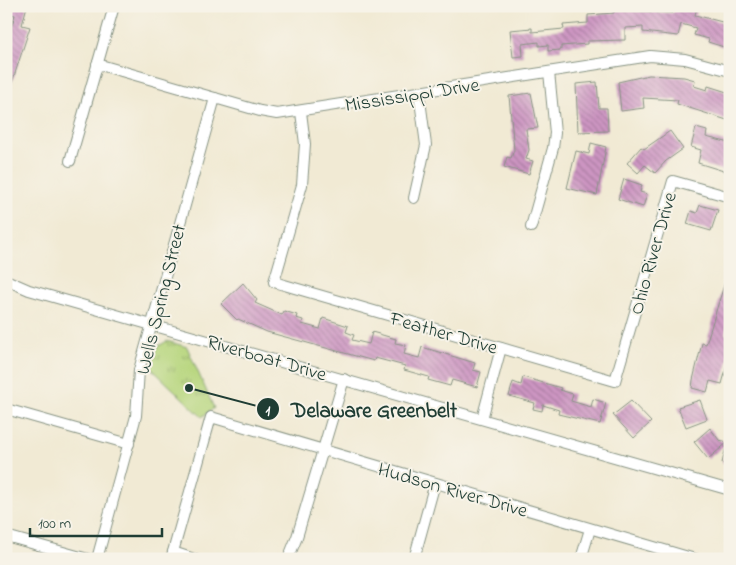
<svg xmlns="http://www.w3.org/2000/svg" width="736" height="565" viewBox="0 0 736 565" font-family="'Indie Flower',sans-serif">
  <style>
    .grass { fill: url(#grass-tufts); stroke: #6a8958 }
    .building { fill: url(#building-back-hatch) }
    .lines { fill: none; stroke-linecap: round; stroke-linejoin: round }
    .minor-casing { stroke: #889484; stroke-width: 12 }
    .minor { stroke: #fff; stroke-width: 10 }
    .labels { text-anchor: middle; stroke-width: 4; stroke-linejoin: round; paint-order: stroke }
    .street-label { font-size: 20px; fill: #1f3d34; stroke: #f7f3e8 }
    .leader { fill: none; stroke: #1f3d34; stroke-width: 2 }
    .callout-dot { fill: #1f3d34; stroke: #f7f3e8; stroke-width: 2 }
    .mark-label { font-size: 15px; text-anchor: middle; font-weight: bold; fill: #fff }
    .callout-label { font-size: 21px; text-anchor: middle; font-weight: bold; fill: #1f3d34; stroke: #f7f3e8; stroke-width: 4; stroke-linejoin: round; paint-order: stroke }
  </style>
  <defs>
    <pattern id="grass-tufts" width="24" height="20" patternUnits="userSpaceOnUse" patternTransform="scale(1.25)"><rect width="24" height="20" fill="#b6d57c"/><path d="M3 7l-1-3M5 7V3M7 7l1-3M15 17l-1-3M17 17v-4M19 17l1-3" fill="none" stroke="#93ae66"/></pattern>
    <pattern id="building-back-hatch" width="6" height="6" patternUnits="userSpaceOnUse" patternTransform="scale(1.25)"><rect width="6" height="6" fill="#cd95c2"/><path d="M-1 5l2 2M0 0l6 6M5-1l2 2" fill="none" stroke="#a67b9e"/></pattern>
  </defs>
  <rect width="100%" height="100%" fill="#f7f3e8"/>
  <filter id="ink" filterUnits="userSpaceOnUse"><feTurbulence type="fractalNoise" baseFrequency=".02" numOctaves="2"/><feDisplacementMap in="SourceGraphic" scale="10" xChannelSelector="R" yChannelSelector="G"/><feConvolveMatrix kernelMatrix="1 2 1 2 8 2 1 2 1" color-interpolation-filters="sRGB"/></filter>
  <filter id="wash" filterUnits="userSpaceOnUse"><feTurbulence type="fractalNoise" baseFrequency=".0096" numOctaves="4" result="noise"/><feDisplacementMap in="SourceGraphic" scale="20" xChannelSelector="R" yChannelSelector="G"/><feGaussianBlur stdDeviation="1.12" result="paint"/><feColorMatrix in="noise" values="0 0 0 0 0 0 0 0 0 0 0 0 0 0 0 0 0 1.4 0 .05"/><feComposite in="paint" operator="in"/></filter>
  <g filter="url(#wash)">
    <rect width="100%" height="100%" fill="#f1ead4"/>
    <!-- grass -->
    <polygon class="grass" points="167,341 187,347 214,408 202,417 151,368 157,347"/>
    <g id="blocks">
      <!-- building -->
      <g class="building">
        <polygon points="9,6 27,6 22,25 30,27 8,95 6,94 6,30 10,31 15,15 7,13"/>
        <polygon points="675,6 697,7 695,15 730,24 727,48 708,42 709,39 694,35 696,28 681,24 678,36 643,32 643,27 625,28 625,40 587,41 587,44 561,46 561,50 548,51 548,45 539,46 539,42 522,44 523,56 513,57 510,30 532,28 532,32 564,29 563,25 588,23 588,15 614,13 614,9 673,13"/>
        <polygon points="649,75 684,77 695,80 694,86 707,90 708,86 730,93 730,121 677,104 678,100 643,98 644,108 621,111 618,82"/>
        <polygon points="597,82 599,108 607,108 608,131 578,132 576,84"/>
        <polygon points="531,93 538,128 526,129 529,150 526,159 533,161 529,174 504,167 507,157 511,158 514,150 509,96"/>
        <polygon points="696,128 707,131 706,137 730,143 730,173 698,163 701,150 691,147"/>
        <polygon points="670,131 683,149 666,161 655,173 645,165 638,173 627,163 641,147 644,149"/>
        <polygon points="591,143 606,147 597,195 567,188 576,151 589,154"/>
        <polygon points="624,179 642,185 640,192 647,194 643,207 618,199"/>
        <polygon points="700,205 718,210 711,231 687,224 691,211 697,213"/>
        <polygon points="728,272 730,316 725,334 730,335 730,354 722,384 710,381 707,392 692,388 693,380 702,343 706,344"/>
        <polygon points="243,283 257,300 255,303 282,315 284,311 297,315 296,318 303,320 302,324 320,329 323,318 348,326 346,332 354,335 352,340 369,344 372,332 396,339 395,343 406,345 404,354 419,358 422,347 475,363 473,370 481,372 477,387 452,380 450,386 428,380 429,377 404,370 405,366 375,358 374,361 267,332 238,319 237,320 221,304"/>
        <polygon points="523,377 561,388 560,390 573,394 571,401 591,407 593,399 606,403 600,424 558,414 559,410 543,405 542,411 533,409 535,403 509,396 513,382 521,385"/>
        <polygon points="700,400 707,419 686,427 678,407"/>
        <polygon points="631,401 651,422 634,438 613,415"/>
        <polygon points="710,428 719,440 728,442 708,459 694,442"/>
        <polygon points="727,443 730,443 730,465 722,463"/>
      </g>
    </g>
  </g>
  <g filter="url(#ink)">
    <use href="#blocks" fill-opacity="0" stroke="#889484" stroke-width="1"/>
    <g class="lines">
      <!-- minor casing -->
      <g class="minor-casing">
        <g id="minor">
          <polyline points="97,64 260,111 277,114 650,56 685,59 730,71"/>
          <polyline points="301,112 305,144 302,185 274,282 615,381 673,181 730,197"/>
          <polyline points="70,161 114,6"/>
          <polyline points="414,198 426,145 419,93"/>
          <polyline points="531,227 553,148 555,133 549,72"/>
          <polyline points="6,280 29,290 730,490"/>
          <polyline points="6,409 129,444"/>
          <polyline points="482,419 501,348"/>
          <polyline points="6,536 88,559"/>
          <polyline points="173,552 194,559"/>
          <polyline points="97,559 136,416 139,370 215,98"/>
          <polyline points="171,559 211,417 695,559"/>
          <polyline points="288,559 297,537 344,379"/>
          <polyline points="414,559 435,483"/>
          <polyline points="581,559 590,529"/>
        </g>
      </g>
      <!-- minor -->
      <use href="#minor" class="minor"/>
    </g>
  </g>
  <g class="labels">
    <!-- street labels -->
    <g class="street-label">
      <text transform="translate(412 94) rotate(-9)" y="7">Mississippi Drive</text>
      <text transform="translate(652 253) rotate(-74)" y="7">Ohio River Drive</text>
      <text transform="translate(160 299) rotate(-76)" y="7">Wells Spring Street</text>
      <text transform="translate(444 332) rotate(16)" y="7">Feather Drive</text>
      <text transform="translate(267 357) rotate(16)" y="7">Riverboat Drive</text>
      <text transform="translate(453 489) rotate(16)" y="7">Hudson River Drive</text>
    </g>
  </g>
  <!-- callouts -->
  <path class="leader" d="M189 388L268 409"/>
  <g class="callout-dot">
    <circle cx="189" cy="388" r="5"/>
    <circle cx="268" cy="409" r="12"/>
  </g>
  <g class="mark-label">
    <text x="268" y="415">1</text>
  </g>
  <g class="callout-label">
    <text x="374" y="417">Delaware Greenbelt</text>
  </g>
  <!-- margin -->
  <rect width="736" height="565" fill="none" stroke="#f7f3e8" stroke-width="25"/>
  <!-- scale -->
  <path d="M30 528v8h132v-8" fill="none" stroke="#1f3d34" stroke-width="2.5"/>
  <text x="38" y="528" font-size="15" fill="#1f3d34" stroke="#f7f3e8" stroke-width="4" paint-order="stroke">100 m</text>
</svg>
